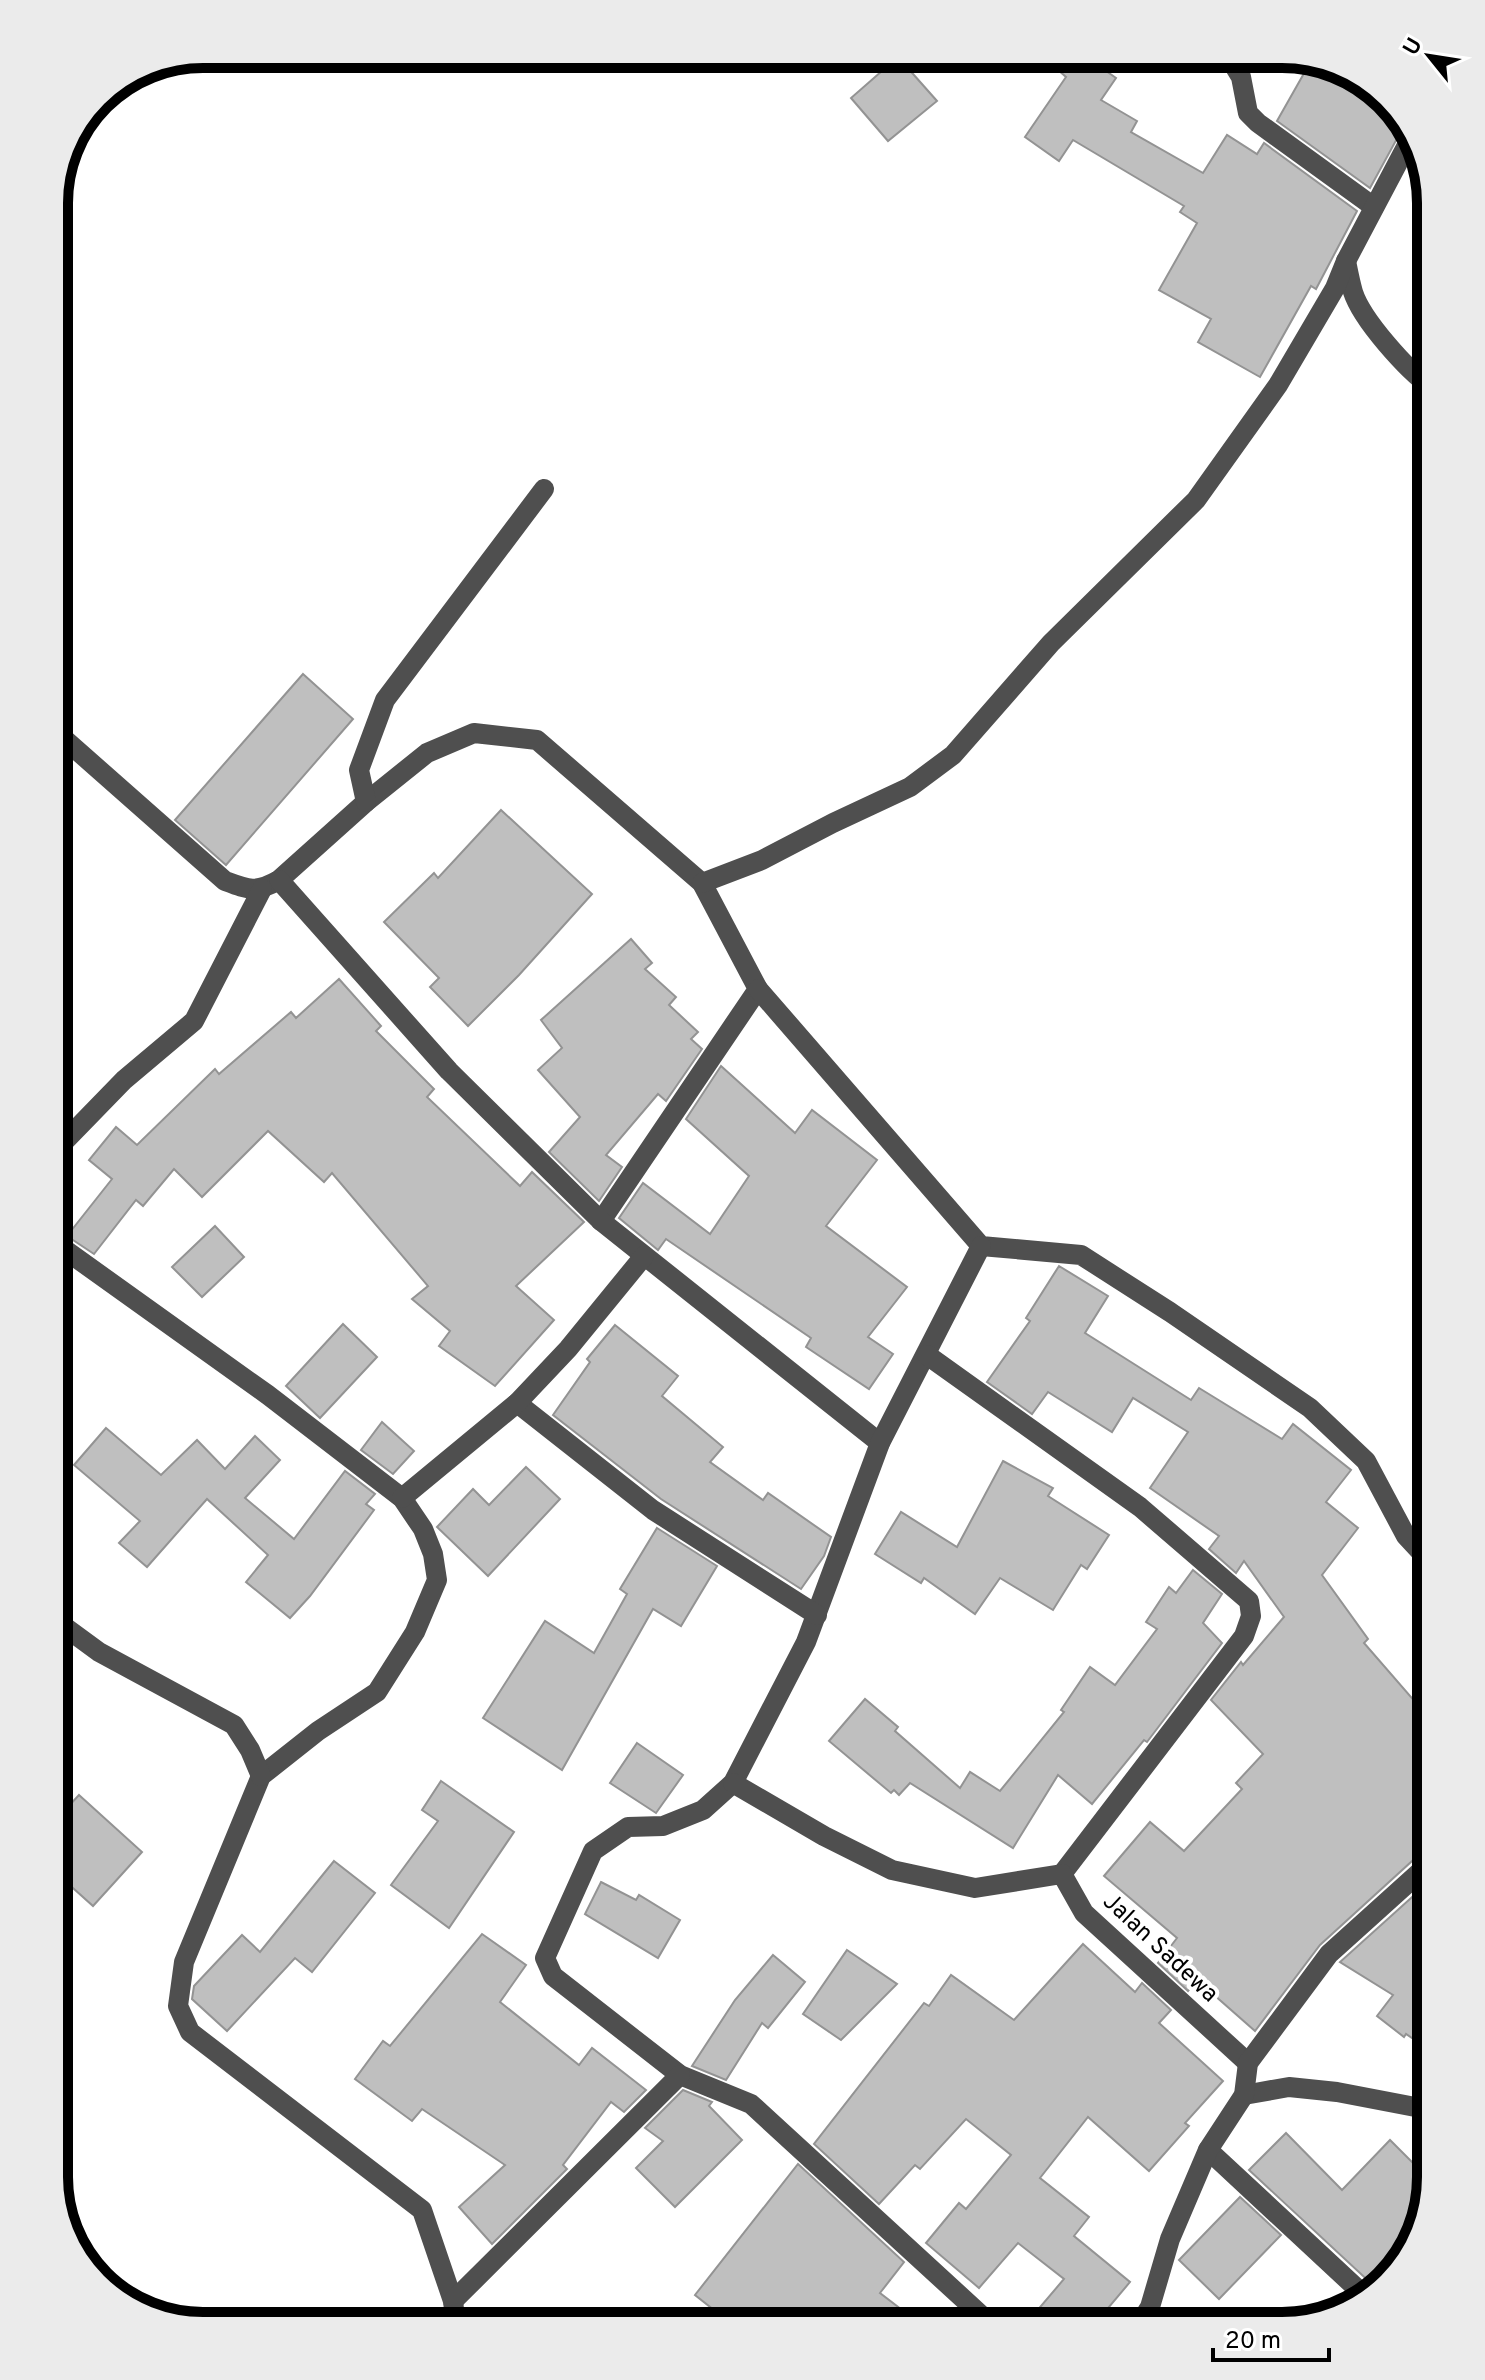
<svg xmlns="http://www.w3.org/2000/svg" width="1485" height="2380" viewBox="0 0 1485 2380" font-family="Overpass,sans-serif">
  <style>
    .building { fill: #bfbfbf; stroke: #939393; stroke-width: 2 }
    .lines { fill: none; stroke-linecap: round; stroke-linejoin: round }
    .minor { stroke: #4f4f4f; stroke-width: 20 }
    .labels { text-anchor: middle; stroke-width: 8; stroke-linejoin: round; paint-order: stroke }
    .street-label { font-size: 24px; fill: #000; stroke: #fff }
    .rim { fill: none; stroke: #000; stroke-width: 10 }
  </style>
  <rect width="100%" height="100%" fill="#fff"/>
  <!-- building -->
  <g class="building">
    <polygon points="1040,54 1082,54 1116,78 1101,100 1137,121 1131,132 1203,173 1227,135 1257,154 1264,143 1357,211 1316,289 1311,286 1260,377 1198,342 1211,319 1159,290 1197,223 1180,212 1184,206 1073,140 1059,161 1025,137 1066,77"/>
    <polygon points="898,57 937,101 888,141 851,98"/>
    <polygon points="1311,61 1364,79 1405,124 1370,188 1277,121"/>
    <polygon points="303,674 353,719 226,865 175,820"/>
    <polygon points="501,810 592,894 519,975 468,1026 430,987 439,978 384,922 434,873 438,878"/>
    <polygon points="631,939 652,963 645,969 676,997 669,1005 698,1032 691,1039 702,1049 666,1101 658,1094 606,1155 622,1167 599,1201 549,1152 580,1117 538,1070 562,1048 541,1020"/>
    <polygon points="339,979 381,1026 376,1031 434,1089 427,1097 520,1186 532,1172 584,1222 516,1286 554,1320 495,1386 439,1346 450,1331 412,1299 428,1286 332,1173 324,1182 268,1131 202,1197 174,1169 143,1206 136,1200 94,1254 67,1236 112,1179 89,1160 116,1127 137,1145 215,1069 219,1074 291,1012 296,1018"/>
    <polygon points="721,1066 795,1133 812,1110 877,1160 826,1226 907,1287 868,1337 893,1354 869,1389 806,1347 811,1338 666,1239 658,1250 619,1218 643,1183 710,1234 749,1176 686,1119"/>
    <polygon points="215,1226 244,1257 202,1297 172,1267"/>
    <polygon points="1059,1266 1108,1296 1085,1333 1191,1400 1199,1388 1282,1439 1293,1424 1351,1470 1326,1502 1358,1528 1322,1575 1368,1639 1364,1643 1431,1720 1431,1849 1422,1852 1320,1945 1255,2031 1197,1980 1188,1991 1158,1963 1177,1938 1104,1876 1150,1822 1184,1851 1242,1789 1236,1783 1263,1754 1211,1700 1241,1662 1243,1665 1284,1617 1244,1561 1236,1573 1209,1549 1219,1536 1150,1488 1188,1432 1133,1398 1112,1432 1048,1392 1032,1414 987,1382 1030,1321 1026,1318"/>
    <polygon points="343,1324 377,1357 320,1418 286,1386"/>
    <polygon points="615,1325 678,1376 662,1396 723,1447 710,1462 763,1500 768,1493 831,1537 824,1556 801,1589 661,1499 553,1415 590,1362 587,1359"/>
    <polygon points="382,1422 414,1451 393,1474 361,1450"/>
    <polygon points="106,1428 161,1475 197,1440 225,1469 255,1436 280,1460 245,1498 294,1539 345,1471 375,1494 366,1504 374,1510 310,1596 290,1618 246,1582 268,1555 207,1499 147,1567 119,1543 140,1521 74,1465"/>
    <polygon points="1003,1461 1053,1488 1048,1496 1109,1535 1087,1569 1081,1565 1053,1610 1000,1578 975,1614 924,1578 921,1583 875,1554 901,1512 957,1547"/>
    <polygon points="526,1467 560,1499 488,1576 437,1527 473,1489 489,1505"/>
    <polygon points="657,1528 717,1566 681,1626 653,1609 562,1770 483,1718 545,1621 594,1653 627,1594 620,1589"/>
    <polygon points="1193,1570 1222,1594 1203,1623 1222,1643 1147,1742 1144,1740 1092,1804 1058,1775 1013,1848 910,1783 899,1795 894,1790 891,1793 829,1741 865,1699 898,1727 895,1731 960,1788 970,1772 1000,1791 1064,1712 1061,1710 1090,1667 1115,1685 1157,1629 1146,1622 1169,1587 1176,1593"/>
    <polygon points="637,1743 683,1775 656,1813 610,1783"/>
    <polygon points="441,1781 514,1832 449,1928 391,1885 438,1821 422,1810"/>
    <polygon points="79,1795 142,1852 93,1906 54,1871 54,1822"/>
    <polygon points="334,1861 375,1893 312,1972 295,1958 227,2031 192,1999 194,1986 242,1935 260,1952"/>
    <polygon points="1431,1880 1431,2051 1406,2034 1404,2037 1377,2016 1393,1995 1340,1962"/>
    <polygon points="601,1882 636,1900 639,1895 680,1920 658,1958 585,1914"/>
    <polygon points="482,1934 526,1965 500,2002 579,2065 592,2048 646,2090 624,2112 611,2102 563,2165 567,2169 492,2244 459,2207 505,2165 422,2109 412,2121 355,2079 383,2041 390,2046"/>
    <polygon points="1083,1944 1135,1992 1142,1983 1171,2010 1159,2023 1223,2081 1185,2123 1189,2126 1149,2171 1088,2117 1040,2178 1089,2217 1074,2236 1130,2282 1093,2326 1024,2326 1064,2279 1018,2243 979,2288 926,2243 959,2203 966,2209 1011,2155 966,2119 920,2169 915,2165 879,2204 814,2144 924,2003 929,2006 951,1975 1014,2020"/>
    <polygon points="847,1950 897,1984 841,2040 803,2014"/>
    <polygon points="773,1955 805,1982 768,2028 762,2023 726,2080 692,2066 735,2000"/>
    <polygon points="683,2090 712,2102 709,2106 742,2140 675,2207 636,2168 663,2141 645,2128"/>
    <polygon points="1286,2133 1342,2190 1390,2140 1430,2180 1406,2259 1375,2287 1249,2170"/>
    <polygon points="798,2164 904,2262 880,2293 923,2326 765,2326 744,2311 733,2325 695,2295"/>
    <polygon points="1240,2197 1281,2235 1219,2299 1179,2260"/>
  </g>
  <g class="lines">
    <!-- minor -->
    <g class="minor">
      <polyline points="1227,54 1241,77 1248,113 1258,123 1374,207"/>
      <path d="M1346,261c2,10 4,21 7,31 9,28 54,78 78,95"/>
      <path d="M54,730l171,151c24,9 31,12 54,-1l87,-78 61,-49 47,-20 63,7 165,143 56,106 -157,232"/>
      <polyline points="366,802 359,770 385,700 544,489"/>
      <polyline points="279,880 449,1071 601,1221 880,1443"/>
      <polyline points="702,883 762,860 833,823 910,787 953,755 1051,643 1196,500 1278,385 1335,288 1346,261 1413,134"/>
      <polyline points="758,989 981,1246 1081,1255 1170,1312 1310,1408 1366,1461 1406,1536 1431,1563"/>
      <polyline points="54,1152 124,1080 194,1021 262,889"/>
      <polyline points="54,1242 268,1395 402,1498 423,1529 433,1554 437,1580 415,1632 377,1692 318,1731 261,1776 184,1962 178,2006 190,2032 422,2210 453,2301 456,2326"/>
      <polyline points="981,1246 880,1443 806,1642 733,1783 703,1810 663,1826 628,1827 593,1851 545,1958 553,1976 680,2075 751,2104 993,2326"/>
      <polyline points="927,1355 1140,1507 1249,1601 1251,1616 1244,1636 1062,1874"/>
      <polyline points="517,1403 653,1510 817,1615"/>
      <polyline points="402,1498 517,1403 568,1349 644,1256"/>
      <polyline points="54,1619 99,1652 234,1725 250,1750 261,1776"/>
      <polyline points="733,1783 824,1836 892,1870 975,1888 1062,1874 1084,1913 1248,2063"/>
      <polyline points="1244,2095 1289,2087 1337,2092 1431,2110"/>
      <polyline points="1208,2150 1365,2296"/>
      <polyline points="453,2301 680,2075"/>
      <polyline points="1138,2326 1150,2307 1170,2239 1208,2150 1244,2095 1248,2063 1329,1954 1431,1862"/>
    </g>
  </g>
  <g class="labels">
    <!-- street labels -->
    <g class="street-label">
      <text transform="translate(1161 1947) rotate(43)" y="8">Jalan Sadewa</text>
    </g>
  </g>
  <!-- crop -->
  <path d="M0 0H1485V2380H0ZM203 68H1282A135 135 0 0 1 1417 203V2177A135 135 0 0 1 1282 2312H203A135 135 0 0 1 68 2177V203A135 135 0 0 1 203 68Z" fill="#ebebeb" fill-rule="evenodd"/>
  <path class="rim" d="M203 68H1282A135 135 0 0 1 1417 203V2177A135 135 0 0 1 1282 2312H203A135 135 0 0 1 68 2177V203A135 135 0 0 1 203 68Z"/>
  <!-- north arrow -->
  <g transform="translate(1429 56) rotate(300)" stroke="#ffffff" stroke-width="6" paint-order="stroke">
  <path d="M0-6L14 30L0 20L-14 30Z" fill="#000000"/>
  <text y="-12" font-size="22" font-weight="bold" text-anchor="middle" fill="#000000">U</text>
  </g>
  <!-- scale -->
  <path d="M1213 2348v12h116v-12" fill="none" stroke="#000000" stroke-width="4"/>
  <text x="1225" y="2348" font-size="24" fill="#000000" stroke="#ffffff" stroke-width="6" paint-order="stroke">20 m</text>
</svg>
